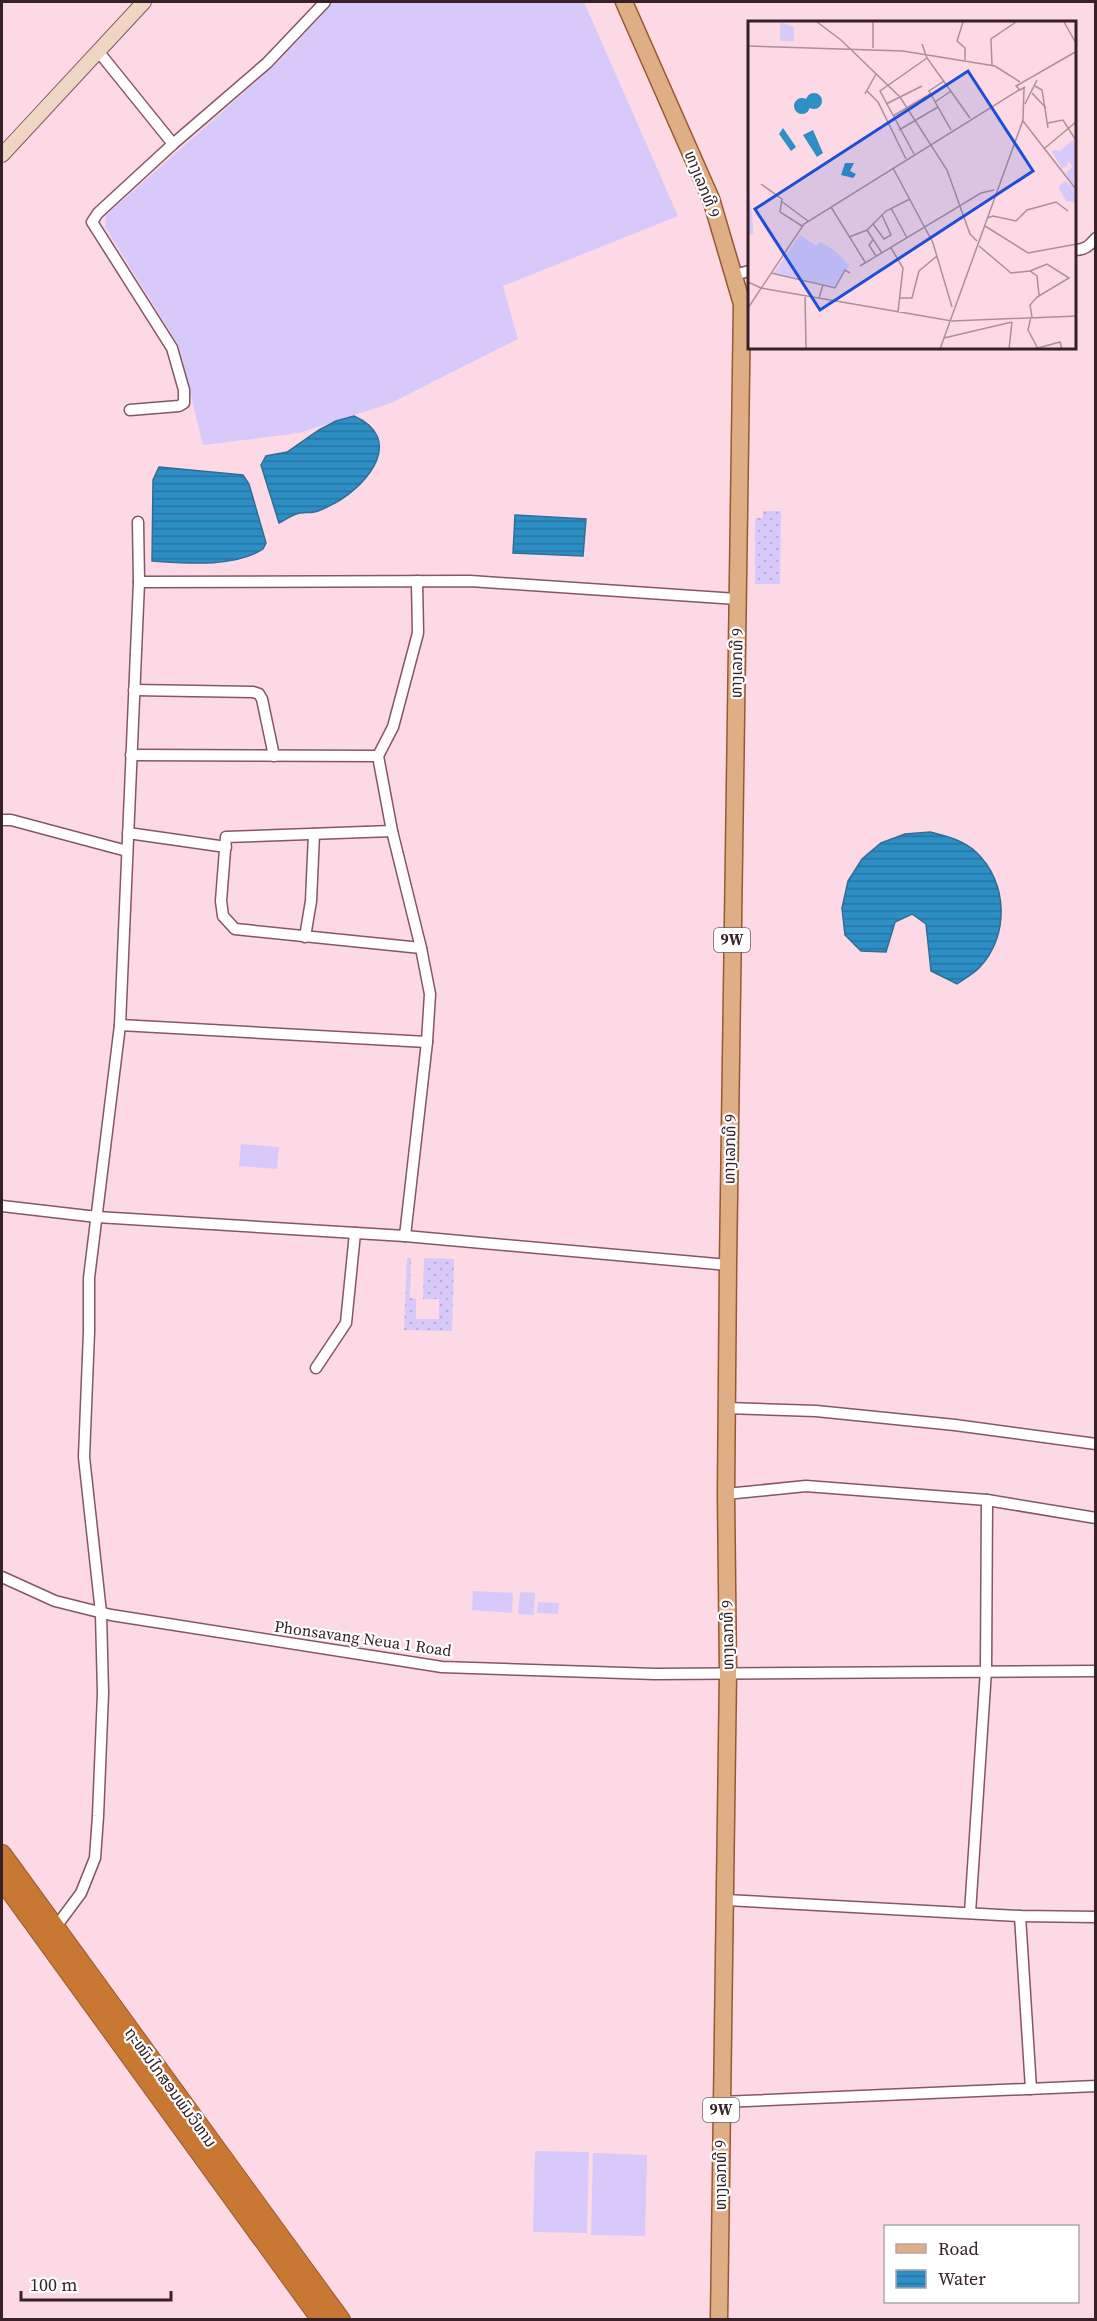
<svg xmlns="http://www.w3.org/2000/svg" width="1097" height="2321" viewBox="0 0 1097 2321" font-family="'Source Serif 4','Noto Sans Lao',serif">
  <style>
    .grass { fill: url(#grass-dots) }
    .garden { fill: #d7cafa }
    .water { fill: url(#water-rules); stroke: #306e96; stroke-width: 1.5 }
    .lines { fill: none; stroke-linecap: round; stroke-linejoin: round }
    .street-casing { stroke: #865566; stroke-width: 13 }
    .secondary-casing { stroke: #865566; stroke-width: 16 }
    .primary-casing { stroke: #965a30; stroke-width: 19 }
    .highway-casing { stroke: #965a30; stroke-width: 20 }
    .street { stroke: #fff; stroke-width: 10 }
    .secondary { stroke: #efd6c2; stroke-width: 14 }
    .primary { stroke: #dfae85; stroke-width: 16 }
    .highway { stroke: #c97834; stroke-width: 18 }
    .labels { text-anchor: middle; stroke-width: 4.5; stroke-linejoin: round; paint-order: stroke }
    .shield { fill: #fff; stroke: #726468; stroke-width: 1.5 }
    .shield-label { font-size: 15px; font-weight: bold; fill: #362128 }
    .street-label { font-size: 16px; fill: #362128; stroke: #fff }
    .inset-road { fill: none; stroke: #ad8f99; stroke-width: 1.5 }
    .view { fill: #1d4ed8; fill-opacity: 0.15; stroke: #1d4ed8; stroke-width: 3 }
    .inset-edge { fill: none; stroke: #362128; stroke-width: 3 }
  </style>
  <defs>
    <pattern id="grass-dots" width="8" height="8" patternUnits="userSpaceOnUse" patternTransform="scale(1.5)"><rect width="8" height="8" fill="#d7cafa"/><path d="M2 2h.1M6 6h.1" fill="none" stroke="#b9add6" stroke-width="1.8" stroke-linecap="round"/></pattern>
    <pattern id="water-rules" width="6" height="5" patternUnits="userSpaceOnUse" patternTransform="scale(1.5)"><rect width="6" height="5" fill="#2d8fc5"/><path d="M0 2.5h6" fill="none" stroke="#2774a0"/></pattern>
  </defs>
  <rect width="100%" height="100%" fill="#fcd9e4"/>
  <!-- grass -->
  <g class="grass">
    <polygon points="763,511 781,511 780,584 755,584 755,518 763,518"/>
    <polygon points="407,1258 411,1258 410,1298 416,1299 416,1319 439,1319 439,1299 423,1299 424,1258 454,1259 452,1331 404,1330"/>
  </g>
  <!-- garden -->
  <g class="garden">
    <polygon points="334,2 584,2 678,216 503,286 518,339 391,403 299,433 203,445 179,346 105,227 106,215 277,63"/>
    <polygon points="241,1144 279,1147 277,1169 239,1166"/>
    <polygon points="473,1591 513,1593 512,1613 472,1610"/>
    <polygon points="520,1592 535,1593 534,1615 518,1614"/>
    <polygon points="538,1602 559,1603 558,1614 537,1613"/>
    <polygon points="535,2151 589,2152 587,2233 533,2232"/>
    <polygon points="593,2153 647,2155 645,2236 591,2235"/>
  </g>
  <!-- water -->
  <g class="water">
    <path d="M354,416c51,23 15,68 -19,87 -6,3 -14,8 -21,9 -4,1 -9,0 -14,1 -7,1 -15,7 -21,10l-18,-58 5,-9 21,-4 32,-22 17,-9z"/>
    <path d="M159,467l84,8 6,9 17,59 -3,6c-28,19 -79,14 -111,12l1,-81z"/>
    <polygon points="515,515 586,519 583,556 513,553"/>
    <path d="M930,832c16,4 33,8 46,20 32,30 34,84 3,116 -6,6 -15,11 -22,16l-26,-13 -5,-47 -14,-10 -17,8 -9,30 -25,-1 -16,-16 -3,-27 6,-27 14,-22 19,-16 24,-9z"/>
  </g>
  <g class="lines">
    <!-- street casing -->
    <g class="street-casing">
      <g id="street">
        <polyline points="98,51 173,144 267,63 325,2"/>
        <path d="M1074,250c11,0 15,-4 22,-12"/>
        <polyline points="734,275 749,271"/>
        <polyline points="130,410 179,406 184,403 184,390 172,348 92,222 98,213 173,144"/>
        <polyline points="139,582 470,581 737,599"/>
        <polyline points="134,690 253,692 259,694 262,699 274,756"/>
        <polyline points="131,755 378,756"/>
        <polyline points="2,820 11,820 127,851"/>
        <polyline points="392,831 226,837 221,901 223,916 235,929 421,948"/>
        <polyline points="128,833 226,847"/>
        <polyline points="305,937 311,901 314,834"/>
        <polyline points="120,1025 427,1042"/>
        <polyline points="2,1206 97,1217 405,1236 728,1265"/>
        <polyline points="405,1236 427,1042 430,994 421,948 392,831 378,756 393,727 418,633 417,581"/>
        <polyline points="316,1368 346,1323 355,1233"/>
        <polyline points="726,1408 816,1411 955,1425 1096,1444"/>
        <polyline points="726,1494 806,1486 987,1500 1096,1518"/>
        <polyline points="2,1577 55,1601 111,1615 442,1667 655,1674 1096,1671"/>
        <polyline points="726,1900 1020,1916 1096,1917"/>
        <polyline points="970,1913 986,1670 987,1500"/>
        <polyline points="1020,1916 1031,2089"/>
        <polyline points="55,1928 81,1893 95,1858 98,1816 103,1693 101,1613 84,1457 89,1332 89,1278 120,1025 139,582 138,522"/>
        <polyline points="721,2102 1096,2086"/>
      </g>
    </g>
    <!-- secondary casing -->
    <g class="secondary-casing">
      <polyline id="secondary" points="2,155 144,2"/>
    </g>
    <!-- primary casing -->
    <g class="primary-casing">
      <polyline id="primary" points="624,2 711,199 742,304 728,1265 726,1494 728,1672 719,2320"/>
    </g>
    <!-- highway casing -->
    <g class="highway-casing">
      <g id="highway">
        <polyline points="2,1854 341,2320"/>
        <polyline points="2,1880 321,2320"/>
      </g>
    </g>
    <!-- street -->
    <use href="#street" class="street"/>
    <!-- secondary -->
    <use href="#secondary" class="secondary"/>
    <!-- primary -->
    <use href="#primary" class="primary"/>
    <!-- highway -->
    <use href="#highway" class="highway"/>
  </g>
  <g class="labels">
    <!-- shield labels -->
    <g class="shield">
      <rect x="714" y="928" width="36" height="24" rx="4.5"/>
      <rect x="703" y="2098" width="36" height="24" rx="4.5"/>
    </g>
    <g class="shield-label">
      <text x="732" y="945">9W</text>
      <text x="721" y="2115">9W</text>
    </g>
    <!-- street labels -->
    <g class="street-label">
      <text transform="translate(703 184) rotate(68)" y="6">ທາງເລກທີ 9</text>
      <text transform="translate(736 663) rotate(-89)" y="6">ທາງເລກທີ 9</text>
      <text transform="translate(729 1149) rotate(-89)" y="6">ທາງເລກທີ 9</text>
      <text transform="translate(727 1635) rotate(-91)" y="6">ທາງເລກທີ 9</text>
      <text transform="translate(363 1638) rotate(8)" y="6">Phonsavang Neua 1 Road</text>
      <text transform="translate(171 2087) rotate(54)" y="6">ຖະໜົນໄກສອນພົມວິຫານ</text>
      <text transform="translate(720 2175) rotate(-90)" y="6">ທາງເລກທີ 9</text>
    </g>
  </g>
  <!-- overview -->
  <g transform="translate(748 21)">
    <rect width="328" height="328" fill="#fcd9e4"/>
    <path d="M32,1l14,5v14h-14zM0,159l5,45v9l-4,1z" fill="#d7cafa"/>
    <path d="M324,119l4,3v60l-10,-2 -8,-14 7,-6 7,5 -6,-13 7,-7 -6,-5 1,4 -6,4 -11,-19 9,1z" fill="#d7cafa"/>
    <path d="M52,214l16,11 4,-4 14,8 15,15 -14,22 -61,-14z" fill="#d7cafa"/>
    <path d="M58 80a8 8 0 1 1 16 0a8 8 0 1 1-16 0ZM46 85a8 8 0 1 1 16 0a8 8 0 1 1-16 0ZM35,107l13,19 -5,4 -12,-17zM65,109l10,23 -6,4 -14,-22zM97,142h9l-4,8 6,3 -3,4 -12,-3z" fill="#2d8fc5"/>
    <path class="inset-road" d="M69,1l24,18 59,57 47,73 23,64 7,7M215,1l-6,19 8,7v12M316,1l13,23M174,23l5,14 43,60M0,25l155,5 92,15 25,16M125,27v-26M244,44l-1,-26 25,-17M196,60l-15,10 22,39M287,65l7,4 6,38M277,66l-5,3 -4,-4 61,-35M119,70l11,11 28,57M284,72l14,15M117,73l11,-20M187,81l16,-11M138,83l36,-18M277,83l12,-24M145,95l37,-22M275,100l52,67M300,102l15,-3 14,22M151,109l39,-23M297,127l32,-27M166,133l-34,-63 47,-33M145,147l40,75 19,64M13,163l21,15 -2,13 22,14M33,180l27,20M83,186l34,55M143,187l16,30M239,197l6,-2 23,5 11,-11 29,-8 12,9M125,203l11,15 7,-4 -9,-20M237,205l43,27 49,-9M119,209l15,23M101,216l18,-7 19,-19 24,-12M125,219l-4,5 7,11M231,225l32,27 19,-2 7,5 2,19M143,227l12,20 -5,44M112,245l121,-73 13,-3M282,250l17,-7 22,14 -32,19 -7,8 2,12M23,252l52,12 -4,13M0,261l13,6 191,33 125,-5M75,264l12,3 10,-18 5,3M57,274l1,54M152,277h12l7,-27 18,-15M0,287l56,-84 215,-134M283,296l-3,13 9,17M196,317l68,-16M192,328l83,-229 1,-32M261,328l3,-27M286,328l26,-7 2,7"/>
    <path class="view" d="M220,50l65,100 -213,139 -65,-101z"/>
    <rect width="328" height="328" class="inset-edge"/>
  </g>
  <!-- border -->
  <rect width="1097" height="2321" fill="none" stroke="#362128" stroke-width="6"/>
  <!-- legend -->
  <rect x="884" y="2225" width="195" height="78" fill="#ffffff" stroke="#afa6a9" stroke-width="1.5"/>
  <rect x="896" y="2244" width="30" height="9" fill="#dfae85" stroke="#afa6a9" stroke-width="1.5"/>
  <text x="938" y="2255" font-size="18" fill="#362128">Road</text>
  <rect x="896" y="2270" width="30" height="18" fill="url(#water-rules)" stroke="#afa6a9" stroke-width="1.5"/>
  <text x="938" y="2285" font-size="18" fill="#362128">Water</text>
  <!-- scale -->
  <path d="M21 2291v9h150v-9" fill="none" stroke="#362128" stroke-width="3"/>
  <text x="30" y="2291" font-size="18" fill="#362128" stroke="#ffffff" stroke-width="4.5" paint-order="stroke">100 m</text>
</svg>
